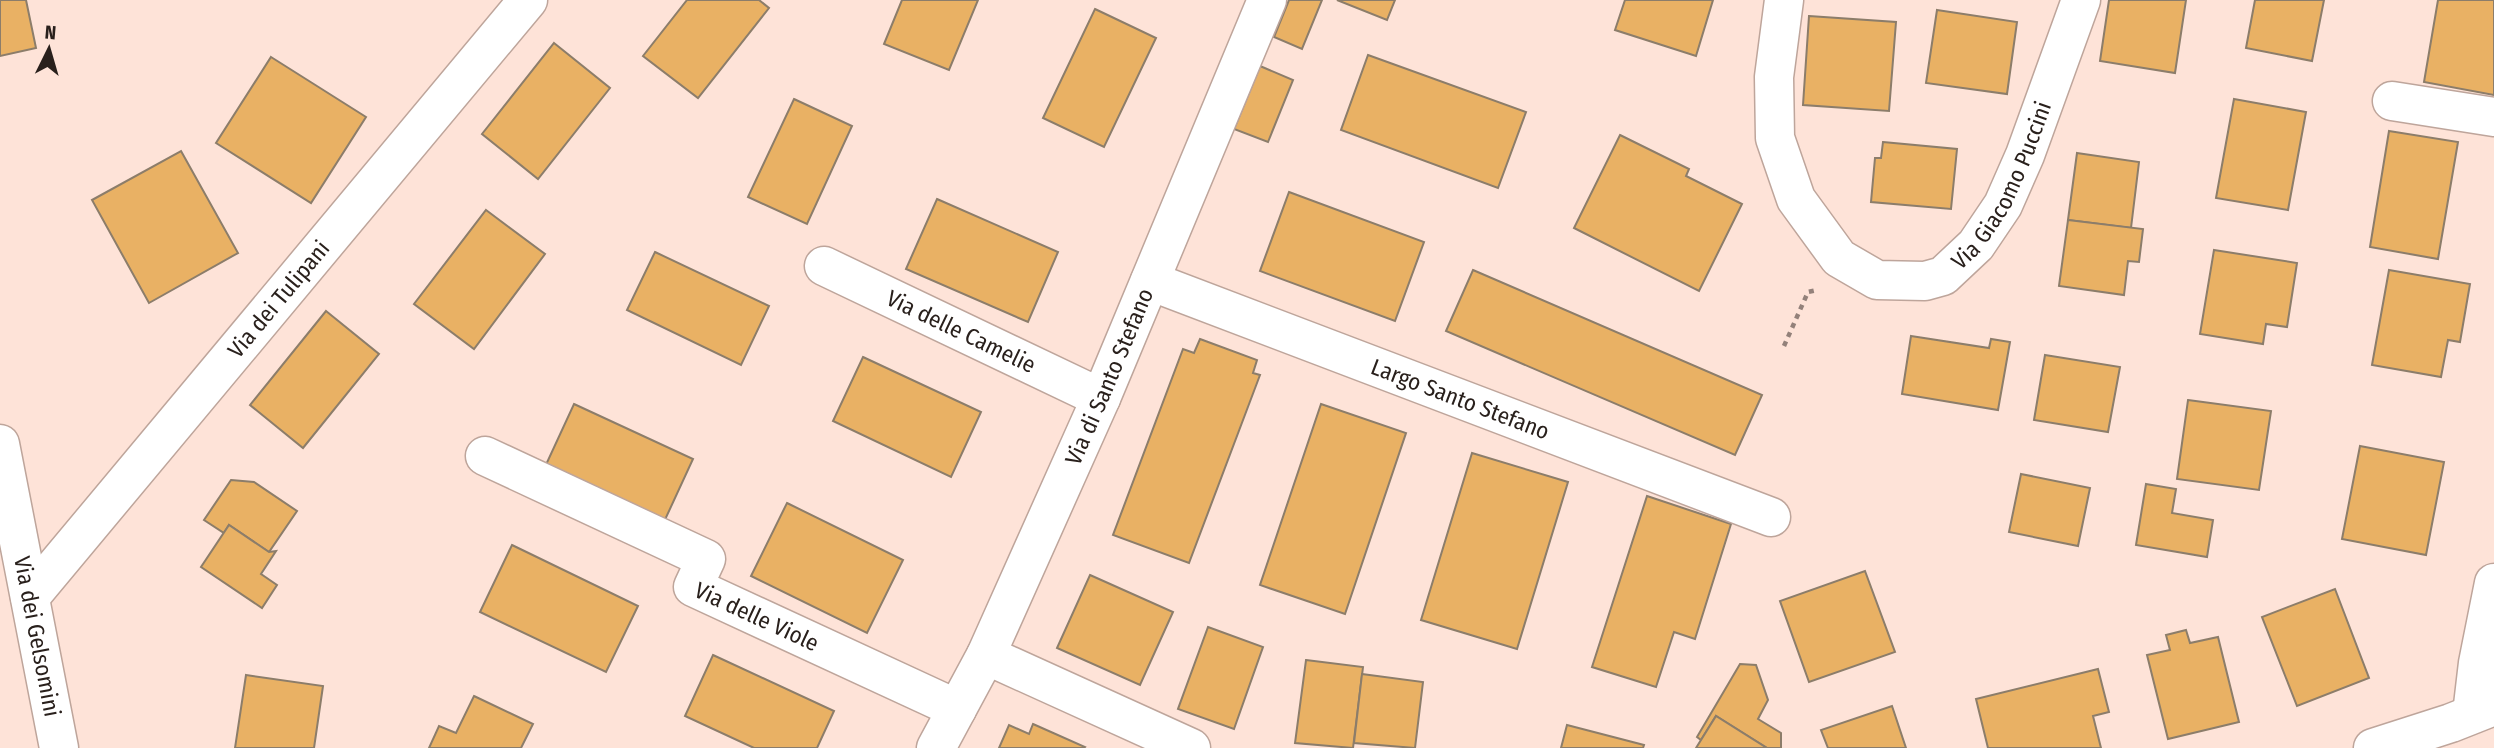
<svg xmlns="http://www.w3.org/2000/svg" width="2494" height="748" viewBox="0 0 2494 748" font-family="'Fira Sans Condensed',sans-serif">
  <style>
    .building { fill: #e9b164; stroke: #8c7d6a; stroke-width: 2 }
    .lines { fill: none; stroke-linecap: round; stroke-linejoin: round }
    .minor-casing { stroke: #bea59b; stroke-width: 41 }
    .path { stroke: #93817a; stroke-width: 4.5; stroke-dasharray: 5 5; stroke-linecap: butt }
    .minor { stroke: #fff; stroke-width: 38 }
    .labels { text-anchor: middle; stroke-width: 5; stroke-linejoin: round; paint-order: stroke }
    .street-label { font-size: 23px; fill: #29201c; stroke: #fee3d8 }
  </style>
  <rect width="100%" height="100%" fill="#fee3d8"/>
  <!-- building -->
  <g class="building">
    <polygon points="0,0 26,0 36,48 0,56"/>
    <polygon points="687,0 759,0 769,8 698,98 643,56"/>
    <polygon points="902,0 978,0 949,70 884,44"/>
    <polygon points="1289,0 1322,0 1302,49 1274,37"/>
    <polygon points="1337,0 1395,0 1387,20"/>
    <polygon points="1625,0 1713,0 1696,56 1615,30"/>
    <polygon points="2109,0 2186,0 2175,73 2100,61"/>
    <polygon points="2255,0 2324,0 2312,61 2246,48"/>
    <polygon points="2438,0 2494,0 2494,95 2424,82"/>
    <polygon points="1095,9 1156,38 1104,147 1043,118"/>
    <polygon points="1937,10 2017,22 2007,94 1926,83"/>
    <polygon points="1809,16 1896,22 1889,111 1803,105"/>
    <polygon points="554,43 610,88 538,179 482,134"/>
    <polygon points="1368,55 1526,112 1498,188 1341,130"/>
    <polygon points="271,57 366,117 311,203 216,143"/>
    <polygon points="1260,66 1293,80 1268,142 1234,129"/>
    <polygon points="794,99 852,126 807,224 748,197"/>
    <polygon points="2234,99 2306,112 2288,210 2216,198"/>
    <polygon points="2389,131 2458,142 2438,259 2370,247"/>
    <polygon points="1620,135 1689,169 1686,176 1742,204 1699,291 1574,228"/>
    <polygon points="1883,142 1957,149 1951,209 1871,202 1875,158 1881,158"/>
    <polygon points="181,151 238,253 149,303 92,200"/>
    <polygon points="2077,153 2139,162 2131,228 2068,220"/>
    <polygon points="1289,192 1424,242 1395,321 1260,271"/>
    <polygon points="937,199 1058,252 1028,322 906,269"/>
    <polygon points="486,210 545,254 474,349 414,304"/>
    <polygon points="2068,220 2143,229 2139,262 2128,261 2124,295 2059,286"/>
    <polygon points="2214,250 2297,263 2287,327 2266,324 2263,344 2200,334"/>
    <polygon points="655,252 769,306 741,365 627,310"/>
    <polygon points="1473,270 1762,395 1735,455 1446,331"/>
    <polygon points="2389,270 2470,284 2460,342 2448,340 2441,377 2372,365"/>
    <polygon points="326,311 379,354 303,448 250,405"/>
    <polygon points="1911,336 1989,348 1991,339 2010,342 1998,410 1902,394"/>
    <polygon points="1200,339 1257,360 1253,373 1260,375 1189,563 1113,535 1183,349 1194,353"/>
    <polygon points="2045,355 2120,367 2108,432 2034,420"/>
    <polygon points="863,357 981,412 951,477 833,421"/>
    <polygon points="2188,400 2271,411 2259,490 2177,479"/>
    <polygon points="574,404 693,459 663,524 544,469"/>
    <polygon points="1321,404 1406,433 1345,614 1260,585"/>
    <polygon points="2360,446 2444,462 2426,555 2342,539"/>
    <polygon points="1472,453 1568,482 1517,649 1421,620"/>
    <polygon points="2021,474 2090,488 2078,546 2009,532"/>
    <polygon points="231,480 254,482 297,511 269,552 229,525 224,533 204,520"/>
    <polygon points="2146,484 2176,489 2172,513 2213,520 2207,557 2136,545"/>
    <polygon points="1647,496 1731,524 1695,639 1674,632 1656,687 1592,667"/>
    <polygon points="787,503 903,560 867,633 751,576"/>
    <polygon points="229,525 269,552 276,551 261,574 277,585 262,608 201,567"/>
    <polygon points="512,545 638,606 606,672 480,612"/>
    <polygon points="1865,571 1895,652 1809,682 1780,601"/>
    <polygon points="1090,575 1173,612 1140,685 1057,648"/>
    <polygon points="2335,589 2369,678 2297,706 2262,617"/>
    <polygon points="1208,627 1263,647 1234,729 1178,709"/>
    <polygon points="2186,630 2190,643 2218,637 2239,722 2168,739 2147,655 2170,650 2166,635"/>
    <polygon points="713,655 834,711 817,748 754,748 685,716"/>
    <polygon points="1306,660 1363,667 1353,748 1295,743"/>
    <polygon points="1740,664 1756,665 1768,700 1758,719 1781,733 1781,748 1767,748 1716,716 1701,740 1697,737"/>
    <polygon points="2098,669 2109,712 2093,716 2101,748 1988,748 1976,699"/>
    <polygon points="1362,674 1423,682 1415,748 1354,743"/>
    <polygon points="246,675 323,686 314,748 235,748"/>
    <polygon points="474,696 533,724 521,748 429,748 439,726 456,733"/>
    <polygon points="1892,706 1906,748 1828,748 1821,730"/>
    <polygon points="1716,716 1767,748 1696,748"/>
    <polygon points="1033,724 1085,747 1084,748 999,748 1009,725 1029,734"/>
    <polygon points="1567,725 1644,745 1643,748 1561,748"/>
  </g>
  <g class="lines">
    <!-- minor casing -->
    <g class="minor-casing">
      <g id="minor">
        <path id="s1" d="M1784,0l-10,77 1,61 21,61 43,59 38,22 48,1 18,-5 33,-31 27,-40 22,-50 56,-155"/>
        <polyline points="2392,101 2494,117"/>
        <path id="s2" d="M824,266l277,132"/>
        <path id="s3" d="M1150,281l621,236"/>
        <path id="s4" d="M0,444l59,304"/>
        <path id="s5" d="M485,456l221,103 -13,28 264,122"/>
        <path id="s6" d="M30,597l498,-597"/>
        <polyline points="986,655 1191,748"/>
        <polyline points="2472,714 2478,663 2494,583"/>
        <path id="s7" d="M936,748l50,-93 115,-257 166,-398"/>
        <polyline points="2373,748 2451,723 2494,706"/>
      </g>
    </g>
    <!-- path -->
    <polyline class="path" points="1784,346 1808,292 1817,290"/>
    <!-- minor -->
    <use href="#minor" class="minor"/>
  </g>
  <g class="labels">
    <!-- street labels -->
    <g class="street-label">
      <text dy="8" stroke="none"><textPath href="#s1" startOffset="497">Via Giacomo Puccini</textPath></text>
      <text dy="8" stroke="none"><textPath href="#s6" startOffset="388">Via dei Tulipani</textPath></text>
      <text dy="8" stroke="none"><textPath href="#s2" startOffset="152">Via delle Camelie</textPath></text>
      <text dy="8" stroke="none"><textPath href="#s7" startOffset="410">Via di Santo Stefano</textPath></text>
      <text dy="8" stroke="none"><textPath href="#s3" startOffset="332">Largo Santo Stefano</textPath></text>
      <text dy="8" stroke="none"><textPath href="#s5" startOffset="345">Via delle Viole</textPath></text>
      <text dy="8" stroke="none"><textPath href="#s4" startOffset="196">Via dei Gelsomini</textPath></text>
    </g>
  </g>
  <!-- north arrow -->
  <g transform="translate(49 49) rotate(5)" stroke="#fee3d8" stroke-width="5" paint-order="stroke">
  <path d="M0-5L12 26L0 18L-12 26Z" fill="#29201c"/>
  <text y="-10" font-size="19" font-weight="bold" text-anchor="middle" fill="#29201c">N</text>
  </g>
</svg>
